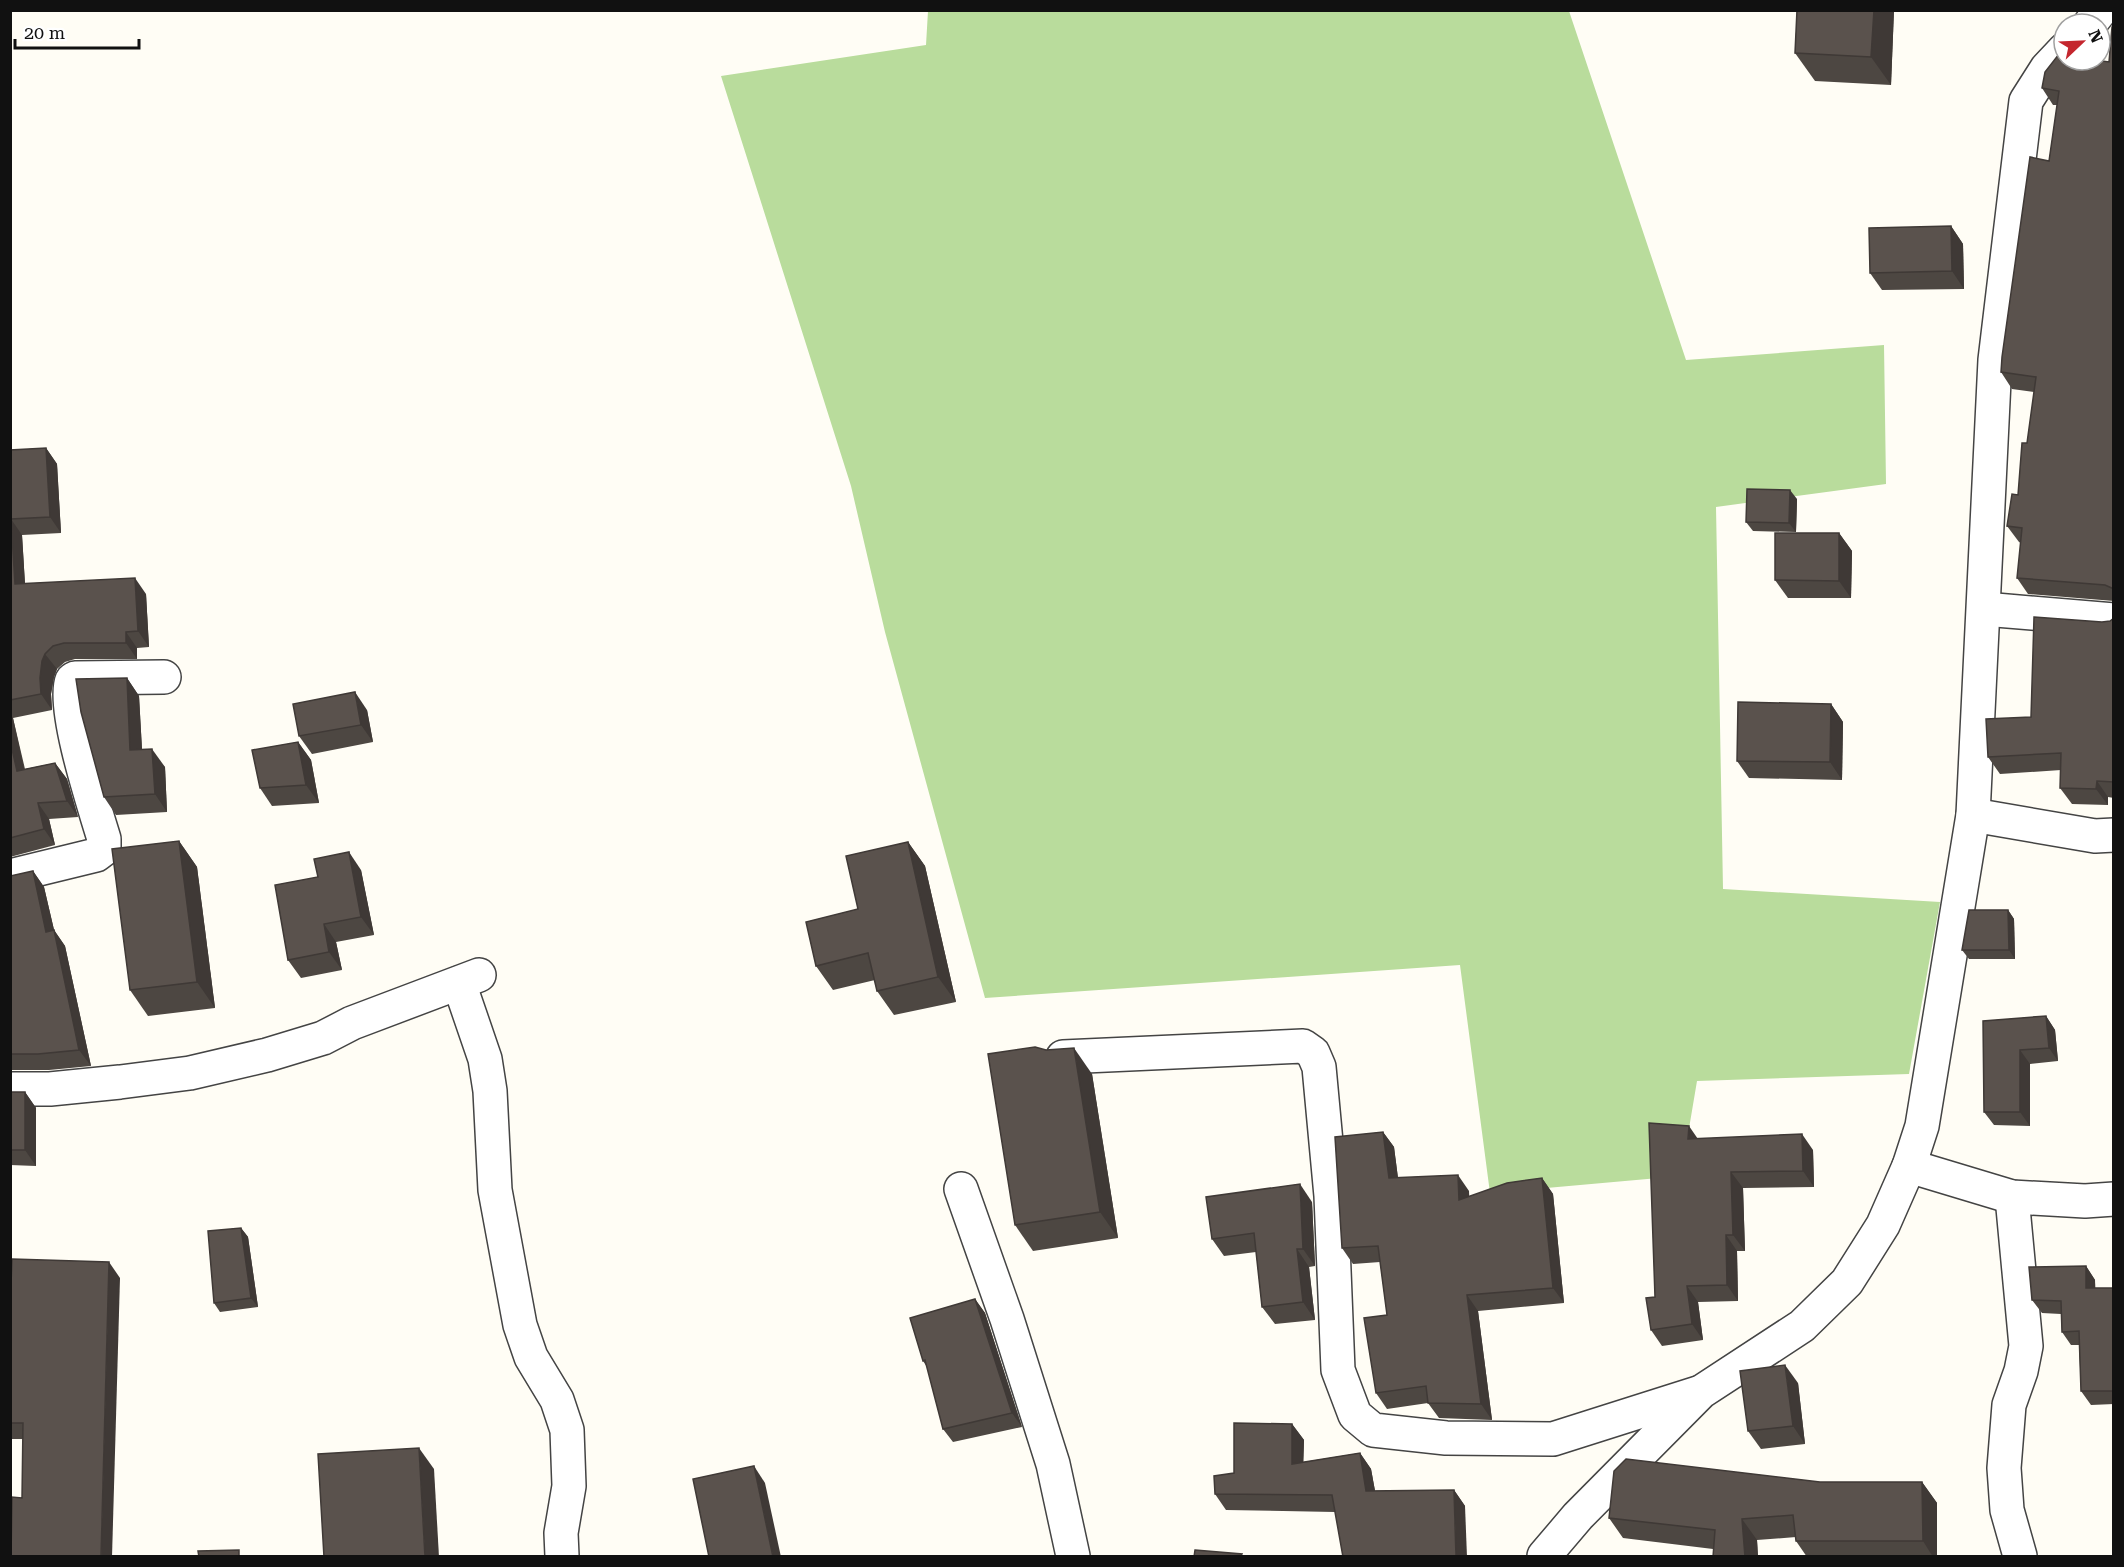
<svg xmlns="http://www.w3.org/2000/svg" width="2124" height="1567" viewBox="0 0 2124 1567" font-family="'Roboto Serif',serif">
  <style>
    .forest { fill: #b9dc9c }
    .lines { fill: none; stroke-linecap: round; stroke-linejoin: round }
    .minor-casing { stroke: #444; stroke-width: 36 }
    .minor { stroke: #fff; stroke-width: 33 }
    .wall { fill: #4d4742 }
    .shaded-wall { fill: #3f3936 }
    .building { fill: #5a524d; stroke: #3f3936; stroke-width: 1.5 }
  </style>
  <rect width="100%" height="100%" fill="#fffdf5"/>
  <!-- forest -->
  <polygon class="forest" points="928,11 1569,11 1686,360 1884,345 1886,484 1716,507 1723,889 1940,902 1909,1074 1697,1081 1681,1176 1490,1193 1460,965 985,998 885,632 851,486 721,76 926,45"/>
  <g class="lines">
    <!-- minor casing -->
    <g class="minor-casing">
      <g id="minor">
        <polyline points="2090,24 2101,10"/>
        <polyline points="1984,609 2114,620"/>
        <polyline points="1973,815 2095,836 2114,835"/>
        <path d="M10,876l86,-21 8,-6v-10c-9,-30 -43,-133 -32,-159l3,-2 89,-1"/>
        <polyline points="459,983 485,1059 490,1091 495,1190 520,1325 531,1357 557,1400 567,1430 569,1486 561,1533 562,1556"/>
        <polyline points="1063,1057 1303,1046 1313,1053 1319,1067 1331,1196 1338,1370 1355,1415 1373,1430 1446,1438 1553,1439 1698,1393"/>
        <polyline points="10,1089 50,1089 120,1082 190,1073 267,1055 323,1038 352,1023 479,975"/>
        <polyline points="1909,1166 2012,1197 2085,1201 2114,1199"/>
        <polyline points="961,1189 1007,1319 1053,1464 1073,1556"/>
        <polyline points="2012,1197 2026,1346 2021,1371 2009,1405 2004,1468 2007,1510 2020,1556"/>
        <polyline points="1544,1556 1578,1516 1701,1392 1802,1326 1847,1282 1883,1225 1909,1166 1922,1126 1973,815 1995,360 2026,101 2047,68 2064,50"/>
      </g>
    </g>
    <!-- minor -->
    <use href="#minor" class="minor"/>
  </g>
  <!-- wall -->
  <g class="wall">
    <polygon points="1797,10 1894,10 1891,85 1815,81 1795,53"/>
    <polygon points="2114,27 2114,601 2028,594 2017,578 2021,543 2019,542 2007,526 2018,495 2027,443 2034,392 2012,389 2001,372 2049,161 2057,105 2053,105 2042,88 2109,62"/>
    <polygon points="1951,226 1963,244 1964,289 1882,290 1870,273"/>
    <polygon points="46,448 57,464 61,533 22,535 25,584 146,594 149,647 137,648 137,659 75,659 65,662 57,669 54,677 51,694 52,710 13,718 25,769 55,763 67,779 78,817 49,819 55,845 10,857 10,450"/>
    <polygon points="1797,499 1796,532 1753,531 1746,522"/>
    <polygon points="1839,533 1852,551 1851,598 1788,598 1775,580"/>
    <polygon points="2114,618 2114,798 2108,797 2108,805 2072,804 2060,788 2061,770 2000,774 1988,757 2031,717 2102,622 2110,621"/>
    <polygon points="127,678 139,696 142,749 165,767 167,812 116,815 104,797"/>
    <polygon points="1831,704 1843,722 1842,780 1749,778 1737,761"/>
    <polygon points="367,710 373,742 312,754 299,736"/>
    <polygon points="298,742 311,760 319,803 272,806 260,788"/>
    <polygon points="179,841 197,867 215,1008 148,1016 130,990"/>
    <polygon points="908,842 925,866 956,1002 894,1015 877,991 875,980 833,990 816,966"/>
    <polygon points="361,870 374,935 336,942 342,970 301,978 288,960"/>
    <polygon points="33,871 44,887 54,930 65,946 91,1066 49,1070 10,1070 10,876"/>
    <polygon points="2008,910 2014,919 2015,959 1969,959 1962,950"/>
    <polygon points="2046,1016 2055,1030 2058,1061 2030,1064 2030,1126 1994,1125 1984,1112 1983,1021"/>
    <polygon points="1046,1050 1092,1074 1118,1238 1033,1251 1015,1225"/>
    <polygon points="10,1092 25,1092 36,1108 36,1166 10,1165"/>
    <polygon points="1383,1132 1394,1147 1398,1178 1469,1191 1469,1197 1542,1178 1553,1194 1564,1303 1478,1311 1492,1420 1439,1418 1428,1403 1387,1409 1376,1393 1387,1315 1380,1262 1353,1264 1342,1248"/>
    <polygon points="1697,1138 1813,1150 1814,1187 1743,1188 1745,1251 1737,1251 1738,1301 1698,1302 1703,1340 1662,1346 1651,1330 1655,1297"/>
    <polygon points="1312,1202 1315,1266 1309,1267 1315,1320 1275,1324 1262,1307 1256,1252 1224,1256 1212,1239"/>
    <polygon points="241,1228 248,1237 258,1307 220,1312 214,1303"/>
    <polygon points="2086,1266 2095,1280 2095,1288 2114,1288 2114,1404 2091,1405 2081,1391 2079,1345 2071,1345 2062,1332 2061,1314 2042,1313 2032,1300"/>
    <polygon points="120,1278 22,1498 23,1439 10,1439 10,1309"/>
    <polygon points="975,1299 985,1313 1022,1427 953,1442 943,1429 927,1367 923,1361"/>
    <polygon points="1798,1383 1805,1444 1761,1449 1748,1431"/>
    <polygon points="1292,1424 1304,1440 1303,1462 1360,1453 1371,1469 1375,1491 1454,1490 1465,1506 1335,1512 1226,1510 1215,1494 1234,1473"/>
    <polygon points="1820,1482 1922,1482 1937,1503 1937,1557 1807,1557 1796,1541 1796,1537 1757,1540 1758,1557 1713,1557 1713,1549 1623,1538 1609,1518"/>
  </g>
  <!-- shaded-wall -->
  <g class="shaded-wall">
    <polygon points="1874,10 1894,10 1891,85 1871,57"/>
    <polygon points="1951,226 1963,244 1964,289 1952,271"/>
    <polygon points="46,448 57,464 61,533 50,517"/>
    <polygon points="1790,490 1797,499 1796,532 1789,523"/>
    <polygon points="11,519 22,535 26,600 15,584"/>
    <polygon points="1839,533 1852,551 1851,598 1839,581"/>
    <polygon points="135,578 146,594 149,647 138,631"/>
    <polygon points="126,632 137,648 137,659 126,643"/>
    <polygon points="45,654 57,669 54,677 51,694 52,710 41,694 40,678 42,661"/>
    <polygon points="127,678 139,696 143,768 130,750"/>
    <polygon points="355,692 367,710 373,742 361,725"/>
    <polygon points="1831,704 1843,722 1842,780 1830,762"/>
    <polygon points="10,714 13,718 28,787 17,771 10,740"/>
    <polygon points="298,742 311,760 319,803 306,785"/>
    <polygon points="152,749 165,767 167,812 155,794"/>
    <polygon points="55,763 67,779 78,817 67,801"/>
    <polygon points="2097,781 2108,797 2108,805 2096,789"/>
    <polygon points="38,803 49,819 55,845 44,829"/>
    <polygon points="179,841 197,867 215,1008 197,982"/>
    <polygon points="908,842 925,866 956,1002 938,977"/>
    <polygon points="349,852 361,870 374,935 361,917"/>
    <polygon points="33,871 44,887 55,934 54,930 65,946 91,1066 79,1050 46,932"/>
    <polygon points="2008,910 2014,919 2015,959 2009,950"/>
    <polygon points="324,924 336,942 342,970 329,952"/>
    <polygon points="2046,1016 2055,1030 2058,1061 2049,1048"/>
    <polygon points="1074,1048 1092,1074 1118,1238 1100,1212"/>
    <polygon points="2020,1050 2030,1064 2030,1126 2020,1112"/>
    <polygon points="25,1092 36,1108 36,1166 25,1150"/>
    <polygon points="1689,1126 1700,1142 1688,1139"/>
    <polygon points="1383,1132 1394,1147 1400,1194 1389,1178"/>
    <polygon points="1802,1134 1813,1150 1814,1187 1803,1171"/>
    <polygon points="1731,1172 1743,1188 1745,1251 1733,1235"/>
    <polygon points="1458,1175 1469,1191 1470,1216 1459,1200"/>
    <polygon points="1542,1178 1553,1194 1564,1303 1553,1288"/>
    <polygon points="1300,1184 1312,1202 1315,1266 1303,1249"/>
    <polygon points="241,1228 248,1237 258,1307 251,1298"/>
    <polygon points="1726,1235 1737,1251 1738,1301 1727,1285"/>
    <polygon points="1297,1249 1309,1267 1315,1320 1303,1302"/>
    <polygon points="109,1262 120,1278 112,1557 101,1557"/>
    <polygon points="2086,1266 2095,1280 2096,1302 2086,1288"/>
    <polygon points="1687,1286 1698,1302 1703,1340 1692,1324"/>
    <polygon points="1467,1295 1478,1311 1492,1420 1481,1404"/>
    <polygon points="975,1299 985,1313 1022,1427 1012,1413"/>
    <polygon points="1785,1365 1798,1383 1805,1444 1793,1426"/>
    <polygon points="1292,1424 1304,1440 1303,1480 1292,1464"/>
    <polygon points="419,1448 434,1469 439,1557 425,1557"/>
    <polygon points="1360,1453 1371,1469 1378,1507 1366,1491"/>
    <polygon points="754,1466 765,1483 781,1557 773,1557"/>
    <polygon points="1922,1482 1937,1503 1937,1557 1933,1557 1923,1541"/>
    <polygon points="1454,1490 1465,1506 1467,1557 1456,1557"/>
    <polygon points="1742,1519 1757,1540 1758,1557 1745,1557"/>
  </g>
  <!-- building -->
  <g class="building">
    <polygon points="1797,10 1874,10 1871,57 1795,53"/>
    <polygon points="2112,27 2114,27 2114,589 2105,585 2017,578 2022,528 2007,526 2012,494 2018,495 2022,443 2027,443 2036,377 2001,372 2002,357 2030,157 2049,161 2059,91 2042,88 2045,72 2059,54 2064,55 2064,60 2095,60 2109,62"/>
    <polygon points="1951,226 1952,271 1870,273 1869,228"/>
    <polygon points="46,448 50,517 11,519 15,584 135,578 138,631 126,632 126,643 64,643 53,646 45,654 42,661 40,678 41,694 10,700 10,450"/>
    <polygon points="1747,489 1790,490 1789,523 1746,522"/>
    <polygon points="1775,533 1839,533 1839,581 1775,580"/>
    <polygon points="2034,617 2102,622 2110,621 2114,618 2114,782 2097,781 2096,789 2060,788 2061,753 1988,757 1986,719 2031,717"/>
    <polygon points="127,678 130,750 152,749 155,794 104,797 81,712 76,679"/>
    <polygon points="355,692 361,725 299,736 293,704"/>
    <polygon points="1738,702 1831,704 1830,762 1737,761"/>
    <polygon points="10,740 17,771 55,763 67,801 38,803 44,829 10,838"/>
    <polygon points="298,742 306,785 260,788 252,750"/>
    <polygon points="179,841 197,982 130,990 112,849"/>
    <polygon points="908,842 938,977 877,991 868,953 816,966 806,922 858,909 846,856"/>
    <polygon points="349,852 361,917 324,924 329,952 288,960 275,885 318,877 314,859"/>
    <polygon points="33,871 46,932 54,930 79,1050 38,1054 10,1054 10,876"/>
    <polygon points="1969,910 2008,910 2009,950 1962,950"/>
    <polygon points="2046,1016 2049,1048 2020,1050 2020,1112 1984,1112 1983,1021"/>
    <polygon points="1035,1047 1046,1050 1074,1048 1100,1212 1015,1225 988,1054"/>
    <rect x="10" y="1092" width="15" height="58"/>
    <polygon points="1649,1123 1689,1126 1688,1139 1802,1134 1803,1171 1731,1172 1733,1235 1726,1235 1727,1285 1687,1286 1692,1324 1651,1330 1646,1298 1655,1297"/>
    <polygon points="1383,1132 1389,1178 1458,1175 1459,1200 1507,1183 1542,1178 1553,1288 1467,1295 1481,1404 1428,1403 1426,1386 1376,1393 1364,1318 1387,1315 1378,1246 1342,1248 1335,1137"/>
    <polygon points="1300,1184 1303,1249 1297,1249 1303,1302 1262,1307 1254,1233 1212,1239 1206,1197"/>
    <polygon points="241,1228 251,1298 214,1303 208,1231"/>
    <polygon points="12,1259 109,1262 101,1557 11,1557 12,1497 22,1498 23,1423 10,1423 10,1309"/>
    <polygon points="2086,1266 2086,1288 2114,1288 2114,1391 2081,1391 2079,1331 2062,1332 2061,1301 2032,1300 2029,1267"/>
    <polygon points="975,1299 1012,1413 943,1429 925,1360 923,1361 910,1318"/>
    <polygon points="1785,1365 1793,1426 1748,1431 1740,1371"/>
    <polygon points="1234,1423 1292,1424 1292,1464 1360,1453 1366,1491 1454,1490 1456,1557 1343,1557 1332,1495 1215,1494 1214,1476 1234,1473"/>
    <polygon points="419,1448 425,1557 324,1557 318,1454"/>
    <polygon points="1626,1459 1820,1482 1922,1482 1923,1541 1796,1541 1793,1515 1742,1519 1745,1557 1713,1557 1715,1530 1609,1518 1614,1471"/>
    <polygon points="754,1466 773,1557 709,1557 693,1479"/>
    <polygon points="239,1550 239,1557 199,1557 198,1551"/>
    <polygon points="1195,1550 1242,1554 1241,1556 1247,1557 1194,1557"/>
  </g>
  <!-- border -->
  <rect width="2124" height="1567" fill="none" stroke="#111111" stroke-width="24"/>
  <!-- north arrow -->
  <g transform="translate(2082 42) rotate(67)"><circle r="28" fill="#ffffff" stroke="#a0a0a0" stroke-width="1.5"/>
  <path d="M0-4.5L10 22L0 15L-10 22Z" fill="#c4262e"/>
  <text y="-9" font-size="16" font-weight="bold" text-anchor="middle" fill="#111111">N</text>
  </g>
  <!-- scale -->
  <path d="M15 39v9h124v-9" fill="none" stroke="#111111" stroke-width="3"/>
  <text x="24" y="39" font-size="18" fill="#111111" stroke="#ffffff" stroke-width="4.5" paint-order="stroke">20 m</text>
</svg>
